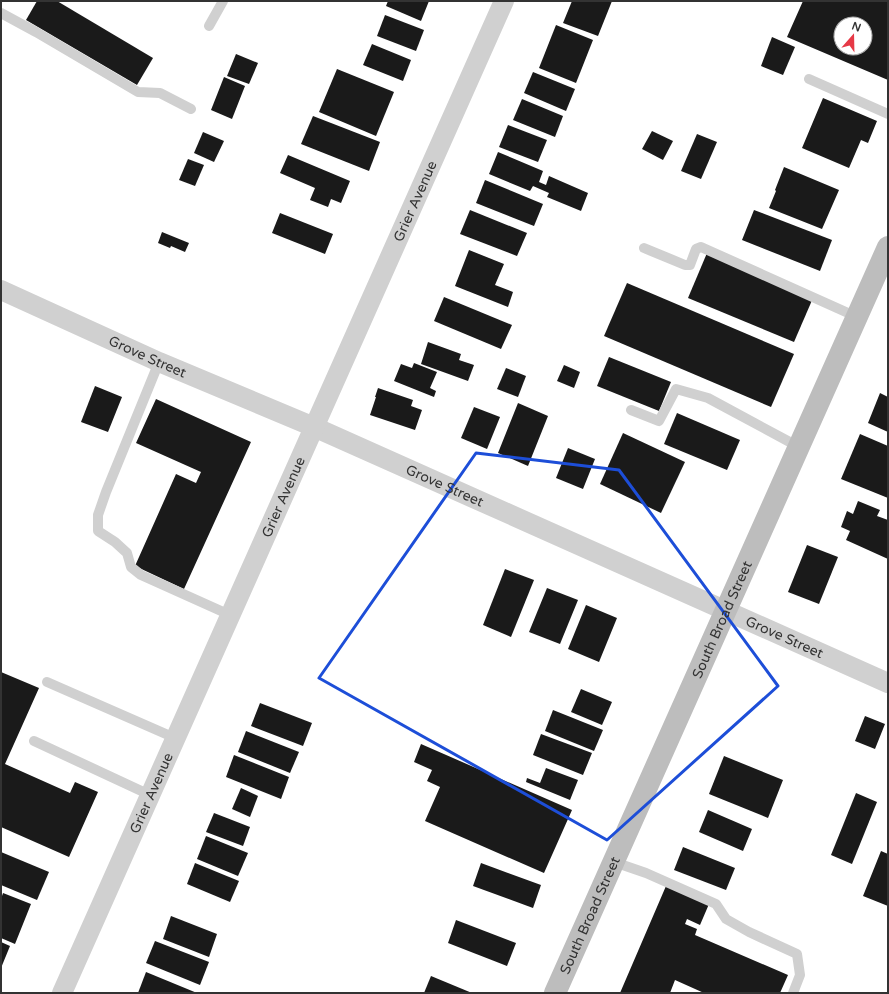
<svg xmlns="http://www.w3.org/2000/svg" width="889" height="994" viewBox="0 0 889 994" font-family="'Varela Round',sans-serif">
  <style>
    .building { fill: #1a1a1a; fill-rule: evenodd }
    .lines { fill: none; stroke-linecap: round; stroke-linejoin: round }
    .lane { stroke: #d0d0d0; stroke-width: 10 }
    .street { stroke: #d0d0d0; stroke-width: 20 }
    .secondary { stroke: #bdbdbd; stroke-width: 22 }
    .marked { fill: none; stroke: #1d4ed8; stroke-width: 3; stroke-linejoin: round }
    .labels { text-anchor: middle; stroke-width: 4; stroke-linejoin: round; paint-order: stroke }
    .street-label { font-size: 14px; fill: #333; stroke: #fff }
  </style>
  <rect width="100%" height="100%" fill="#fff"/>
  <!-- building -->
  <g class="building">
    <polygon points="37,1 57,1 153,58 137,85 26,20"/>
    <polygon points="388,1 429,1 421,21 386,6"/>
    <polygon points="572,1 612,1 598,36 563,23"/>
    <path d="M803,1h85v79l-101,-43zM841,24h24v24h-24z"/>
    <polygon points="385,15 424,30 416,51 377,36"/>
    <polygon points="556,25 593,40 576,83 539,68"/>
    <polygon points="772,37 795,47 783,75 761,66"/>
    <polygon points="372,44 411,60 403,81 363,65"/>
    <polygon points="236,54 258,63 249,84 227,76"/>
    <polygon points="337,69 394,92 376,136 319,112"/>
    <polygon points="533,72 575,89 566,111 524,93"/>
    <polygon points="224,77 245,86 232,119 211,110"/>
    <polygon points="823,98 877,121 868,143 861,140 849,168 802,148"/>
    <polygon points="522,99 563,116 555,137 513,120"/>
    <polygon points="313,116 380,142 369,171 301,144"/>
    <polygon points="508,125 547,140 538,162 499,147"/>
    <polygon points="652,131 673,141 663,160 642,149"/>
    <polygon points="203,132 224,141 214,162 194,153"/>
    <polygon points="697,134 717,142 701,179 681,171"/>
    <polygon points="498,152 543,171 539,182 546,185 549,176 588,193 581,211 547,197 549,193 533,186 530,191 489,174"/>
    <polygon points="288,155 350,181 341,203 331,199 328,207 310,200 315,188 280,173"/>
    <polygon points="188,159 204,165 195,186 179,180"/>
    <polygon points="784,167 839,190 822,229 769,208 776,191 775,190"/>
    <polygon points="485,180 543,204 534,226 476,203"/>
    <polygon points="470,210 527,233 517,256 460,234"/>
    <polygon points="754,210 832,240 820,271 742,240"/>
    <polygon points="280,213 333,234 325,254 272,233"/>
    <polygon points="162,232 189,243 185,252 171,246 170,248 158,243"/>
    <polygon points="469,250 504,264 495,285 513,292 508,307 455,286"/>
    <polygon points="707,253 813,298 794,342 688,298"/>
    <polygon points="627,283 794,354 771,407 604,336"/>
    <polygon points="444,297 512,325 501,349 434,321"/>
    <polygon points="428,342 461,354 459,360 474,365 468,381 421,364"/>
    <polygon points="609,357 671,382 659,411 597,386"/>
    <polygon points="414,363 437,372 430,388 436,391 434,397 394,381 401,364 412,368"/>
    <polygon points="564,365 580,372 574,388 557,381"/>
    <polygon points="506,368 526,376 518,397 497,389"/>
    <polygon points="95,386 122,397 108,432 81,422"/>
    <polygon points="378,388 413,400 411,406 422,410 415,430 370,415 376,397 375,397"/>
    <polygon points="880,393 888,397 888,432 868,423"/>
    <polygon points="156,399 251,442 184,589 135,566 176,474 196,483 201,472 136,443"/>
    <polygon points="518,403 548,416 528,466 498,453"/>
    <polygon points="474,407 500,417 487,449 461,438"/>
    <polygon points="677,413 740,440 727,470 664,444"/>
    <polygon points="623,433 685,462 661,513 600,484"/>
    <polygon points="860,434 888,446 888,498 841,479"/>
    <polygon points="568,448 595,459 583,489 556,478"/>
    <polygon points="858,501 880,510 877,516 888,520 888,559 846,540 850,531 841,527 847,511 853,514"/>
    <polygon points="807,545 838,557 819,604 788,592"/>
    <polygon points="505,569 534,580 511,637 483,625"/>
    <polygon points="547,588 578,600 560,644 529,632"/>
    <polygon points="586,605 617,618 599,662 568,649"/>
    <polygon points="1,672 39,688 5,764 70,793 75,782 98,792 69,857 1,827"/>
    <polygon points="581,689 612,702 602,725 571,712"/>
    <polygon points="260,703 312,723 303,746 251,726"/>
    <polygon points="553,710 603,730 594,751 545,731"/>
    <polygon points="865,716 885,724 875,749 855,741"/>
    <polygon points="246,731 299,752 290,773 238,752"/>
    <polygon points="541,734 592,753 583,775 533,755"/>
    <polygon points="421,744 572,810 544,873 425,821 440,787 427,781 432,770 414,762"/>
    <polygon points="234,755 289,777 281,799 226,777"/>
    <polygon points="724,756 783,780 768,818 709,794"/>
    <polygon points="546,768 578,780 570,800 526,782 527,778 540,783"/>
    <polygon points="241,788 258,796 250,817 232,809"/>
    <polygon points="856,793 877,802 852,864 831,855"/>
    <polygon points="708,810 752,829 743,851 699,832"/>
    <polygon points="214,813 250,827 243,846 206,832"/>
    <polygon points="206,836 248,853 238,876 197,859"/>
    <polygon points="683,847 735,868 726,890 674,870"/>
    <polygon points="881,851 888,854 888,906 863,896"/>
    <polygon points="1,852 49,872 37,900 1,885"/>
    <polygon points="195,863 239,881 230,902 187,884"/>
    <polygon points="481,863 541,885 533,908 473,886"/>
    <polygon points="666,886 709,904 700,925 687,919 685,924 697,929 695,935 788,975 780,993 704,993 675,980 670,993 620,993"/>
    <polygon points="3,893 31,904 15,944 1,938 1,899"/>
    <polygon points="171,916 217,934 209,957 163,939"/>
    <polygon points="456,920 516,943 507,966 448,943"/>
    <polygon points="155,941 209,962 200,985 146,963"/>
    <polygon points="1,942 10,946 1,968"/>
    <polygon points="146,972 197,993 138,993"/>
    <polygon points="431,976 472,993 424,993"/>
  </g>
  <g class="lines">
    <!-- lane -->
    <g class="lane">
      <polyline points="1,13 36,32 138,92 160,93 191,109"/>
      <polyline points="209,26 223,1"/>
      <polyline points="809,79 888,114"/>
      <polyline points="644,248 685,265 690,265 696,249 701,247 857,317"/>
      <polyline points="159,362 106,492 98,515 98,531 115,542 127,553 131,567 141,575 230,615"/>
      <polyline points="631,410 659,421 676,389 708,398 799,447"/>
      <polyline points="47,682 175,738"/>
      <polyline points="34,741 150,795"/>
      <polyline points="614,862 646,873 716,904 726,919 749,932 797,954 800,975 793,993"/>
    </g>
    <!-- street -->
    <g class="street">
      <path id="s1" d="M1,290l158,72 155,65 574,256"/>
      <path id="s2" d="M62,993l442,-992"/>
    </g>
    <!-- secondary -->
    <path class="secondary" id="s3" d="M555,993l333,-746"/>
  </g>
  <!-- marked area -->
  <path class="marked" d="M476,453l143,17 159,216 -171,154 -288,-162z"/>
  <g class="labels">
    <!-- street labels -->
    <g class="street-label">
      <text dy="5" stroke="none"><textPath href="#s2" startOffset="867">Grier Avenue</textPath></text>
      <text dy="5" stroke="none"><textPath href="#s1" startOffset="161">Grove Street</textPath></text>
      <text dy="5" stroke="none"><textPath href="#s1" startOffset="485">Grove Street</textPath></text>
      <text dy="5" stroke="none"><textPath href="#s2" startOffset="543">Grier Avenue</textPath></text>
      <text dy="5" stroke="none"><textPath href="#s3" startOffset="409">South Broad Street</textPath></text>
      <text dy="5" stroke="none"><textPath href="#s1" startOffset="857">Grove Street</textPath></text>
      <text dy="5" stroke="none"><textPath href="#s2" startOffset="219">Grier Avenue</textPath></text>
      <text dy="5" stroke="none"><textPath href="#s3" startOffset="85">South Broad Street</textPath></text>
    </g>
  </g>
  <!-- border -->
  <rect width="889" height="994" fill="none" stroke="#333333" stroke-width="4"/>
  <!-- north arrow -->
  <g transform="translate(853 36) rotate(20)"><circle r="19" fill="#ffffff" stroke="#adadad"/>
  <path d="M0-3L7 15L0 10L-7 15Z" fill="#e63946"/>
  <text y="-6" font-size="11" font-weight="bold" text-anchor="middle" fill="#333333">N</text>
  </g>
</svg>
